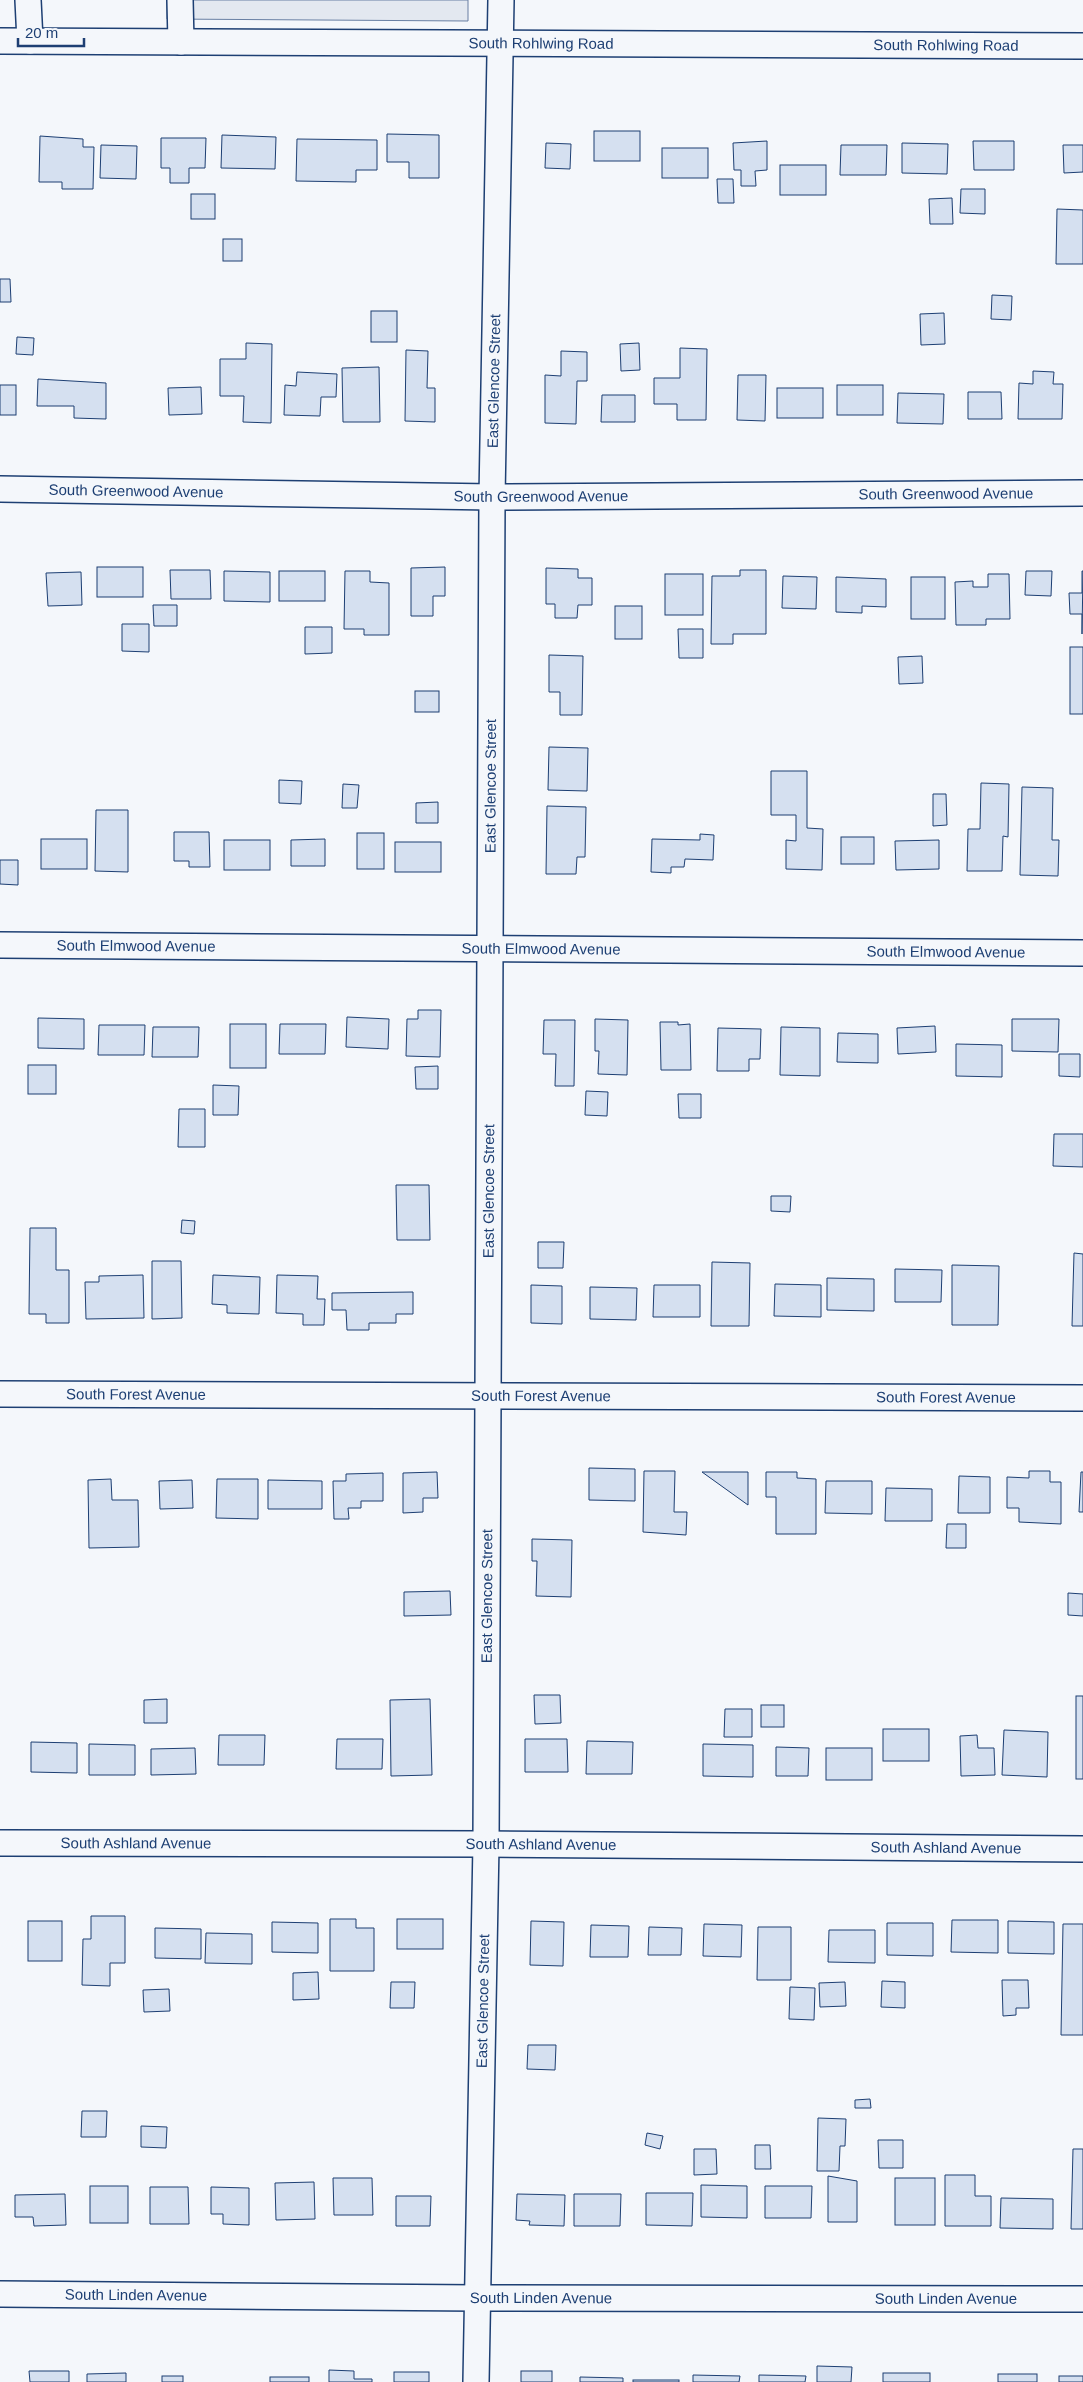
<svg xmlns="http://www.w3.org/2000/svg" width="1083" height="2382" viewBox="0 0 1083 2382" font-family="Helvetica,sans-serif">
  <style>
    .parking { fill: #e3e8f0; stroke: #687fa3 }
    .building { fill: #d5e0f0; stroke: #1d3f73 }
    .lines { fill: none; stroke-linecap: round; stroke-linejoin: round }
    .minor-casing { stroke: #1d3f73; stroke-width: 28 }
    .minor { stroke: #f4f7fb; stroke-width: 25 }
    .labels { text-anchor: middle; stroke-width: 4; stroke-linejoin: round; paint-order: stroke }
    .street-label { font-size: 15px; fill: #1d3f73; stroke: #f4f7fb }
  </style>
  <rect width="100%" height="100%" fill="#f4f7fb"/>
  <!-- parking -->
  <polygon class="parking" points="167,0 468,0 468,21 167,19"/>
  <!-- building -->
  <g class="building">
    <rect x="594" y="131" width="46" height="30"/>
    <polygon points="387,134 439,135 439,178 409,178 409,162 387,162"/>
    <polygon points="222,135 276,137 275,169 221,168"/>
    <polygon points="40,136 83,139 83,147 94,147 93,189 62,189 62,182 39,182"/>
    <polygon points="161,138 206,138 205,168 189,168 189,183 170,183 170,168 161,168"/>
    <polygon points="297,139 377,140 377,170 356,170 356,182 296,181"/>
    <polygon points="767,141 767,170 755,171 756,186 741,186 741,170 734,170 733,143"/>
    <polygon points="973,141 1014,141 1014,170 974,170"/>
    <polygon points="546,143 571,144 570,169 545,168"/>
    <polygon points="902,143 948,144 947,174 902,173"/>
    <polygon points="101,145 137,146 136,179 100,178"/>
    <polygon points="841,145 887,145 886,175 840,175"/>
    <polygon points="1063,145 1083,145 1083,172 1064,173"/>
    <rect x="662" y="148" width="46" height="30"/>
    <rect x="780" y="165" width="46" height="30"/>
    <polygon points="717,179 733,179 734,203 718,203"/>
    <polygon points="961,189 985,189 985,214 960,213"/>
    <rect x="191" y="194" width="24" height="25"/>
    <polygon points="952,198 953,224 930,224 929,199"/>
    <polygon points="1057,209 1083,210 1083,264 1056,264"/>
    <rect x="223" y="239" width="19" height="22"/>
    <polygon points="0,279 10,279 11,302 0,302"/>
    <polygon points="992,295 1012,296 1011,320 991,319"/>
    <rect x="371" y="311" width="26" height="31"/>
    <polygon points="944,313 945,344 921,345 920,314"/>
    <polygon points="17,337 34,338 33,355 16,354"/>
    <polygon points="246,343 272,344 271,423 243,422 244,396 220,396 220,359 246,359"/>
    <polygon points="639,343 640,370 621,371 620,344"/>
    <polygon points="680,348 707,349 706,420 677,420 677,404 654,404 654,378 680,378"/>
    <polygon points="406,350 428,351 427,388 435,388 435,422 405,421"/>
    <polygon points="561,351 587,352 587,381 577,381 576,424 545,423 545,375 561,376"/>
    <polygon points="379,367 380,422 343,422 342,368"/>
    <polygon points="1033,371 1054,372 1053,384 1063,384 1062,419 1018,419 1019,383 1033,384"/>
    <polygon points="297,372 337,374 336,397 321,397 320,416 284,415 285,385 296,386"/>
    <polygon points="738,375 766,375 765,421 737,420"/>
    <polygon points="38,379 106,383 106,419 74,418 74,406 37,406"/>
    <rect x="0" y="385" width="16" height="30"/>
    <rect x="837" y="385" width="46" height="30"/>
    <polygon points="201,387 202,414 169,415 168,388"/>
    <rect x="777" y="388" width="46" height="30"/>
    <polygon points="968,392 1001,392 1002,419 968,419"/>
    <polygon points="898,393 944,394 943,424 897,423"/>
    <polygon points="602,395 635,395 635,422 601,422"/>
    <rect x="97" y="567" width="46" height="30"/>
    <polygon points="445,567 445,596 433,596 433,616 411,616 411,568"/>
    <polygon points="546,568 578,569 578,578 592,578 592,605 578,605 577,618 555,618 555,604 546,604"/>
    <polygon points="170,570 210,570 211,599 171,599"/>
    <polygon points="740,570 766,570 766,634 733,634 733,644 711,644 712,576 740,576"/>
    <polygon points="224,571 270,572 270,602 224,601"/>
    <rect x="279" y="571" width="46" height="30"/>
    <polygon points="345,571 370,571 370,582 389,583 389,635 364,635 364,629 344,629"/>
    <polygon points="1026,571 1052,571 1051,596 1025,595"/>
    <polygon points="1082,571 1083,571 1082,634 1082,614 1070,614 1069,593 1082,593"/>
    <polygon points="81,572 82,605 48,606 46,573"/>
    <rect x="665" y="574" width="38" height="41"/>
    <polygon points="988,574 1009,574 1010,619 986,619 986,625 956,625 955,582 973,581 973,587 988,587"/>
    <polygon points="783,576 817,577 816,609 782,608"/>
    <polygon points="836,577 886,579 886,607 862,606 862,613 836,612"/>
    <rect x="911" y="577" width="34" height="42"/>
    <polygon points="153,605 177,605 177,626 154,626"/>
    <rect x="615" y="606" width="27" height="33"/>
    <polygon points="122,624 149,624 149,652 122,651"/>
    <polygon points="305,627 332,627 332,653 305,654"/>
    <polygon points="678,629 703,629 703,658 679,658"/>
    <rect x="1070" y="647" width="13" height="67"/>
    <polygon points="549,655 583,656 582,715 560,715 560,692 549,692"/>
    <polygon points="922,656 923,683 899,684 898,657"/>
    <rect x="415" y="691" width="24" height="21"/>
    <polygon points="549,747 588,748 587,791 548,790"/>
    <polygon points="771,771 807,771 807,828 823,829 822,870 786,869 786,840 796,841 796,815 771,815"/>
    <polygon points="279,780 302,781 301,804 279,803"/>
    <polygon points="981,783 1009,784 1008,837 1003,836 1002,871 967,871 968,829 980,829"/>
    <polygon points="343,784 359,785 357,808 342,808"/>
    <polygon points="1022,787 1053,788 1052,840 1059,840 1058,876 1020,875"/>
    <polygon points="933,794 946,794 947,825 933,826"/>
    <polygon points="438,802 438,823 416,823 416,803"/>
    <polygon points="547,806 586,807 585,857 577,857 576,874 546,874"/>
    <polygon points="96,810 128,810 128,872 95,871"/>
    <polygon points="174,832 209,832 210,867 189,867 189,861 174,861"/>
    <rect x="357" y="833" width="27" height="36"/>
    <polygon points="700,834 714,835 713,860 685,859 684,867 671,867 671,873 651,872 652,839 700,840"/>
    <rect x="841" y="837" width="33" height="27"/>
    <rect x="41" y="839" width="46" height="30"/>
    <polygon points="325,839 325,866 291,866 291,840"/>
    <rect x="224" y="840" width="46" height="30"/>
    <polygon points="939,840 939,869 896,870 895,841"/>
    <rect x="395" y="842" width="46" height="30"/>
    <polygon points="0,860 18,860 18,885 0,884"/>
    <polygon points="418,1010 441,1010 440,1057 406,1056 407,1019 418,1019"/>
    <polygon points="347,1017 389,1019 388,1049 346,1047"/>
    <polygon points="38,1018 84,1019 84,1049 38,1048"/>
    <polygon points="595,1019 628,1020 627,1075 598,1074 599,1051 595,1051"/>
    <polygon points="1012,1019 1059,1019 1058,1052 1012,1051"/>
    <polygon points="544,1020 575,1020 574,1086 555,1086 556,1054 543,1054"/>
    <polygon points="660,1022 678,1022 678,1025 690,1024 691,1070 661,1070"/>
    <rect x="230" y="1024" width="36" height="44"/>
    <polygon points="280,1024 326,1024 325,1054 279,1054"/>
    <polygon points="99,1025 145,1025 144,1055 98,1055"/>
    <polygon points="935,1026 936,1052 898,1054 897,1028"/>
    <polygon points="153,1027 199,1027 198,1057 152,1057"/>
    <polygon points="781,1027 820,1028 820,1076 780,1075"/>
    <polygon points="718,1028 761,1029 760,1059 749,1059 749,1071 717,1071"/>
    <polygon points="838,1033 878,1034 878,1063 837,1062"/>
    <polygon points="956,1044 1002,1045 1002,1077 956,1076"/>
    <polygon points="1059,1054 1080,1054 1080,1077 1059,1076"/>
    <rect x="28" y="1065" width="28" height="29"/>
    <polygon points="438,1066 438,1089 416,1089 415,1067"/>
    <polygon points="213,1085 239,1086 238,1115 213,1115"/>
    <polygon points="586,1091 608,1092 607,1116 585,1115"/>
    <polygon points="678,1094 701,1094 701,1118 679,1118"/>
    <polygon points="179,1109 205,1109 205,1147 178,1147"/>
    <polygon points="1054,1134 1083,1134 1083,1167 1053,1166"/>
    <polygon points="396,1185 429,1185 430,1240 397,1240"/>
    <polygon points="771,1196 791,1196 790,1212 771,1211"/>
    <polygon points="182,1220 195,1221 194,1234 181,1233"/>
    <polygon points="30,1228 56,1228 56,1270 69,1270 69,1323 46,1323 46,1314 29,1314"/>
    <polygon points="538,1242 564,1242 563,1268 538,1268"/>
    <polygon points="1074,1253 1083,1254 1083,1326 1072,1326"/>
    <polygon points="152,1261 181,1261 182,1318 152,1319"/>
    <polygon points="712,1262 750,1263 749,1326 711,1326"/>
    <polygon points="952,1265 999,1266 998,1325 952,1325"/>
    <polygon points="895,1269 942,1270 941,1302 895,1302"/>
    <polygon points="143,1275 144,1318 86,1319 85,1282 99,1282 99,1276"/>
    <polygon points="213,1275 260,1277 259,1314 227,1313 227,1305 212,1304"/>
    <polygon points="277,1275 318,1276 317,1299 325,1299 324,1325 303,1325 303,1314 276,1313"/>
    <polygon points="827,1278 874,1279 874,1311 827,1310"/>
    <polygon points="775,1284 821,1285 821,1317 774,1316"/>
    <polygon points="531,1285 562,1286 562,1324 531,1323"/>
    <polygon points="654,1285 700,1285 700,1317 653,1317"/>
    <polygon points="590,1287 637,1288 636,1320 590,1319"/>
    <polygon points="413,1292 413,1314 396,1314 396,1323 369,1323 369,1330 347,1330 346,1310 332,1310 332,1293"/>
    <polygon points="589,1468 635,1469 635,1501 589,1500"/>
    <polygon points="644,1471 675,1471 674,1512 687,1512 686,1535 643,1532"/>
    <polygon points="1029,1471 1050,1471 1050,1482 1061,1482 1061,1524 1019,1522 1019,1508 1007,1508 1007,1477 1029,1478"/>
    <polygon points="437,1472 438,1498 423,1498 423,1512 403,1513 403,1473"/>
    <polygon points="702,1472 748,1472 748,1505"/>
    <polygon points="766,1472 797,1472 797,1478 816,1479 816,1534 776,1534 776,1497 766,1497"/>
    <polygon points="1081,1472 1083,1472 1083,1512 1079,1512"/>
    <polygon points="383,1473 383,1501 361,1501 361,1508 348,1508 349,1519 334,1519 333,1481 346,1481 346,1474"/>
    <polygon points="959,1476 990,1477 990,1513 958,1513"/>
    <polygon points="111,1479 112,1500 138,1500 139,1547 89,1548 88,1480"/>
    <polygon points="217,1479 258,1479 258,1519 216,1518"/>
    <polygon points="192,1480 193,1508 160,1509 159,1481"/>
    <polygon points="268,1480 322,1481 322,1509 268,1509"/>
    <polygon points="826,1481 872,1481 872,1514 825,1513"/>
    <polygon points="886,1488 932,1489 932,1521 885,1521"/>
    <polygon points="947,1524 966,1524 966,1548 946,1548"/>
    <polygon points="532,1539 572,1540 571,1597 536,1596 537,1561 532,1561"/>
    <polygon points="450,1591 451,1615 404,1616 404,1592"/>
    <polygon points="1068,1593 1083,1594 1083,1616 1068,1615"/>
    <polygon points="534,1695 560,1695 561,1723 535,1724"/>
    <rect x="1076" y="1696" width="7" height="83"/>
    <polygon points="167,1699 167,1723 144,1723 144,1700"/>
    <polygon points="430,1699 432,1775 391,1776 390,1700"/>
    <rect x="761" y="1705" width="23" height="22"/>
    <polygon points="725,1709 752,1709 752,1737 724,1737"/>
    <rect x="883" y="1729" width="46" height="32"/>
    <polygon points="1004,1730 1048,1732 1047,1777 1002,1775"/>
    <polygon points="219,1735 265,1735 264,1765 218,1765"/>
    <polygon points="977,1735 978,1748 994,1748 995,1775 961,1776 960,1736"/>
    <polygon points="337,1739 383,1739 382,1769 336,1769"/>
    <polygon points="525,1739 567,1739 568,1772 525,1772"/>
    <polygon points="587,1741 633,1742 632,1774 586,1774"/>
    <polygon points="31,1742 77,1743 77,1773 31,1772"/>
    <polygon points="89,1744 135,1745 135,1775 89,1775"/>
    <polygon points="703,1744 753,1745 753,1777 703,1776"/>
    <polygon points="776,1747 809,1748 808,1776 776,1776"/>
    <polygon points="195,1748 196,1774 151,1775 151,1749"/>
    <rect x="826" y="1748" width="46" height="32"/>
    <polygon points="91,1916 125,1916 125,1963 110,1963 110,1986 82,1985 83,1939 91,1939"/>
    <polygon points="330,1919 356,1919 356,1928 374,1928 374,1971 330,1971"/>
    <rect x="397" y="1919" width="46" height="30"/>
    <polygon points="952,1920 998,1920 998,1953 951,1952"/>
    <rect x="28" y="1921" width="34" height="40"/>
    <polygon points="531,1921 564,1922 563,1966 530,1965"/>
    <polygon points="1008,1921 1054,1922 1054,1954 1008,1953"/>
    <polygon points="272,1922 318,1923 318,1953 272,1952"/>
    <polygon points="887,1923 933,1923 933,1956 887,1955"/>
    <polygon points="704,1924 742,1925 741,1957 703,1956"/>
    <polygon points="1063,1924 1083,1924 1083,2035 1061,2035"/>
    <polygon points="591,1925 629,1926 628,1957 590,1957"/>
    <polygon points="649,1927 682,1928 681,1955 648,1955"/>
    <polygon points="758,1927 791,1927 791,1980 757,1980"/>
    <polygon points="155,1928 201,1929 201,1959 155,1958"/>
    <polygon points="829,1930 875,1930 875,1963 828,1962"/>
    <polygon points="206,1933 252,1934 252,1964 205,1963"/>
    <polygon points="318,1972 319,1999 293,2000 293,1973"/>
    <polygon points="1002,1980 1028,1980 1029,2008 1016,2008 1016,2015 1003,2016"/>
    <polygon points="882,1981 905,1982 905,2008 881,2007"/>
    <polygon points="391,1982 415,1982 414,2008 390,2008"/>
    <polygon points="845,1982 846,2006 820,2007 819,1983"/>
    <polygon points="790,1987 815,1988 814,2020 789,2019"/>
    <polygon points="169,1989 170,2011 144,2012 143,1990"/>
    <polygon points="528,2045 556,2045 555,2070 527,2069"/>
    <polygon points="870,2099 871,2108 855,2108 855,2100"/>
    <polygon points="82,2111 107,2111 106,2137 81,2137"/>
    <polygon points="818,2118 846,2119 845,2146 840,2146 839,2171 817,2171"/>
    <polygon points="141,2126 167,2127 166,2148 141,2147"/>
    <polygon points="647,2133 663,2136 660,2149 645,2145"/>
    <polygon points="878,2140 903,2140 903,2168 879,2168"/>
    <polygon points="755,2145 770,2145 771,2169 755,2169"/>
    <polygon points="694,2149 716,2149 717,2174 694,2175"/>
    <polygon points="1073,2149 1083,2149 1083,2229 1071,2229"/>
    <polygon points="945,2175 975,2175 975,2196 991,2196 991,2226 945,2226"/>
    <polygon points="828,2176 857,2181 857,2222 828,2222"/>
    <polygon points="333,2178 372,2178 373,2215 334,2215"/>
    <rect x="895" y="2178" width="40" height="47"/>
    <polygon points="314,2182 315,2219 276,2220 275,2183"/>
    <polygon points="701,2185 747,2186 747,2218 701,2217"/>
    <rect x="90" y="2186" width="38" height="37"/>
    <polygon points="765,2186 812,2186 811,2218 765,2218"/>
    <polygon points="150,2187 188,2187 189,2224 150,2224"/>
    <polygon points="211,2187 249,2188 249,2225 223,2224 223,2214 211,2214"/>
    <polygon points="646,2193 693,2193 692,2226 646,2225"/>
    <polygon points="65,2194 66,2225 34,2226 33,2217 15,2217 15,2195"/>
    <polygon points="517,2194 565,2195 564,2226 529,2225 530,2221 516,2220"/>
    <polygon points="574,2194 621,2194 620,2226 574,2226"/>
    <polygon points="396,2196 431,2196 430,2226 396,2226"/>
    <polygon points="1001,2198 1053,2199 1053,2229 1000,2228"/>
    <polygon points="817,2366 852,2367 851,2382 817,2382"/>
    <polygon points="329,2370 354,2371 354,2379 372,2379 372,2382 329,2382"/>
    <polygon points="29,2371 69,2371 69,2382 30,2382"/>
    <rect x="521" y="2371" width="31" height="11"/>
    <rect x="394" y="2372" width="35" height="10"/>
    <polygon points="126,2373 126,2382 87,2382 87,2374"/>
    <rect x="883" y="2373" width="47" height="9"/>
    <rect x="998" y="2374" width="39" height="8"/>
    <polygon points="693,2375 740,2376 739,2382 693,2382"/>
    <polygon points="759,2375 806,2376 805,2382 759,2382"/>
    <rect x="162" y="2376" width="21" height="6"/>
    <rect x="1059" y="2376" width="24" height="6"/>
    <rect x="270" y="2377" width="39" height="5"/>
    <polygon points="580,2377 623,2378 623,2382 580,2382"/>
    <rect x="633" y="2380" width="46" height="2"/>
  </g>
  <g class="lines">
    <!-- minor casing -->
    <g class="minor-casing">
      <g id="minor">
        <polyline points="28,0 30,41"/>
        <polyline points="180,0 181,42"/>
        <path id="s1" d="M0,41l1083,5"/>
        <path id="s2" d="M0,489l492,8 591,-4"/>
        <path id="s3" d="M0,945l1083,8"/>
        <path id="s4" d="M0,1394l1083,4"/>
        <path id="s5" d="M0,1843l486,1 597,5"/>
        <path id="s6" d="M0,2294l477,4 606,1"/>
        <path id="s7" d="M476,2382l10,-538 6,-1347 9,-497"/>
      </g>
    </g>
    <!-- minor -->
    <use href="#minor" class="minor"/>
  </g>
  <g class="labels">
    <!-- street labels -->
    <g class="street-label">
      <text dy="5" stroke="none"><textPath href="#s1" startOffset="541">South Rohlwing Road</textPath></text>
      <text dy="5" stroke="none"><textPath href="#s1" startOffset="946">South Rohlwing Road</textPath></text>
      <text dy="5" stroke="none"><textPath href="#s7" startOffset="2001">East Glencoe Street</textPath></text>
      <text dy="5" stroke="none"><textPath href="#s2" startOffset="136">South Greenwood Avenue</textPath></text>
      <text dy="5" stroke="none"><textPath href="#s2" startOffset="946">South Greenwood Avenue</textPath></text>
      <text dy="5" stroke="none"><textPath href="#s2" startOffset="541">South Greenwood Avenue</textPath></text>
      <text dy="5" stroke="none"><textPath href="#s7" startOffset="1596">East Glencoe Street</textPath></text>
      <text dy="5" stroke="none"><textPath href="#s3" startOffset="136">South Elmwood Avenue</textPath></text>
      <text dy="5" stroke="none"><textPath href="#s3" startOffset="541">South Elmwood Avenue</textPath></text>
      <text dy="5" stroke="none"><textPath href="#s3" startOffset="946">South Elmwood Avenue</textPath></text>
      <text dy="5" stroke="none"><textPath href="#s7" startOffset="1191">East Glencoe Street</textPath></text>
      <text dy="5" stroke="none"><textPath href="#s4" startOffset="136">South Forest Avenue</textPath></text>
      <text dy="5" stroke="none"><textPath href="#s4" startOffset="541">South Forest Avenue</textPath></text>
      <text dy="5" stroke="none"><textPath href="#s4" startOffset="946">South Forest Avenue</textPath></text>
      <text dy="5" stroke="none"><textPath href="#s7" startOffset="786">East Glencoe Street</textPath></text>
      <text dy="5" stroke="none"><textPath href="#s5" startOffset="136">South Ashland Avenue</textPath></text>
      <text dy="5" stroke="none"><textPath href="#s5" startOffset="541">South Ashland Avenue</textPath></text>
      <text dy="5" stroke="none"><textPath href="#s5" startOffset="946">South Ashland Avenue</textPath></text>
      <text dy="5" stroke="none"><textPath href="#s7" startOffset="381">East Glencoe Street</textPath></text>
      <text dy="5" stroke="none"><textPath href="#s6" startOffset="136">South Linden Avenue</textPath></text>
      <text dy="5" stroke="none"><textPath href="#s6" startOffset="541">South Linden Avenue</textPath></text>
      <text dy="5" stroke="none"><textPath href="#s6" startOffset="946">South Linden Avenue</textPath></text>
    </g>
  </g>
  <!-- scale -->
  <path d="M18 38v8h66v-8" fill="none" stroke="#1d3f73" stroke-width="2.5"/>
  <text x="25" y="38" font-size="15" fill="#1d3f73" stroke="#f4f7fb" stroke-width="4" paint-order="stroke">20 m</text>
</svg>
